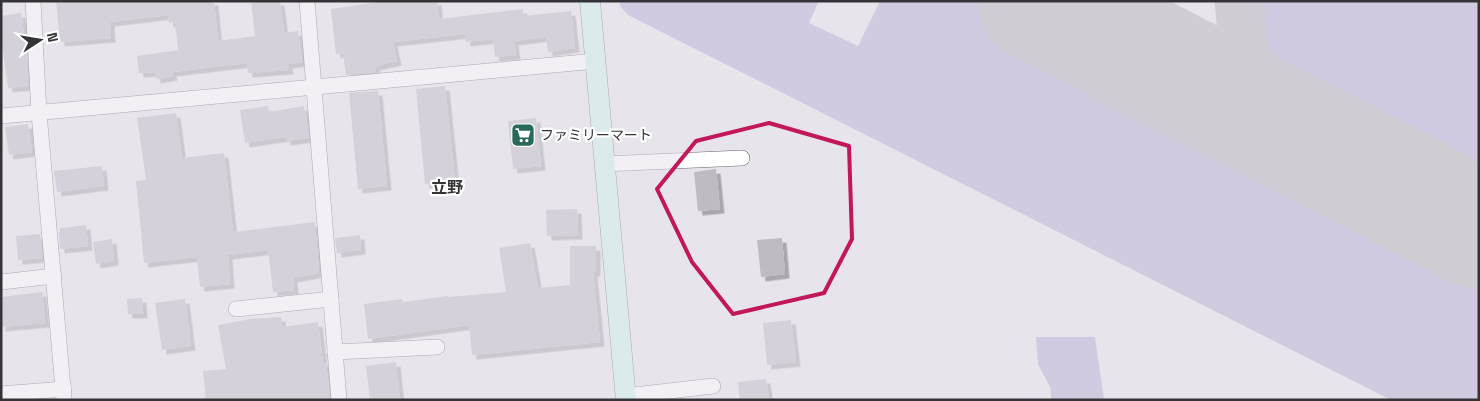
<svg xmlns="http://www.w3.org/2000/svg" width="1480" height="401" viewBox="0 0 1480 401" font-family="'Space Grotesk','Noto Sans JP',sans-serif">
  <style>
    .green { fill: #b9abd0 }
    .lines { fill: none; stroke-linecap: round; stroke-linejoin: round }
    .taxiway { stroke: #b4b2b8; stroke-width: 49 }
    .runway { stroke: #b4b2b8; stroke-width: 121 }
    .building { fill: #bebbc3; filter: url(#shadow) }
    .street-casing { stroke: #68656c; stroke-width: 16 }
    .secondary-casing { stroke: #68656c; stroke-width: 21 }
    .street { stroke: #fff; stroke-width: 15 }
    .secondary { stroke: #cdf4eb; stroke-width: 20 }
    .marked { fill: none; stroke: #c2185b; stroke-width: 4; stroke-linejoin: round }
    .labels { text-anchor: middle; stroke-width: 4.5; stroke-linejoin: round; paint-order: stroke }
    .poi-label { font-size: 14px; fill: #343336; stroke: #fff; text-anchor: start }
    .quarter-label { font-size: 16px; font-weight: bold; fill: #343336; stroke: #fff }
  </style>
  <defs>
    <filter id="shadow"><feDropShadow dx="4.5" dy="4.5" stdDeviation="0" flood-color="#0004"/></filter>
  </defs>
  <rect width="100%" height="100%" fill="#e7e4ec"/>
  <!-- green -->
  <g class="green">
    <polygon points="620,1 819,1 809,23 858,46 880,1 975,1 1479,262 1479,400 1391,400 628,15 620,6"/>
    <polygon points="1261,1 1479,1 1479,172 1288,74 1268,51"/>
    <polygon points="1036,337 1095,337 1104,400 1051,400 1051,389 1038,364"/>
  </g>
  <g class="lines">
    <!-- taxiway -->
    <polyline class="taxiway" points="1239,1 1250,111"/>
    <!-- runway -->
    <polyline class="runway" points="1038,1 1479,229"/>
  </g>
  <!-- building -->
  <g class="building">
    <polygon points="56,1 214,1 218,41 255,36 251,1 280,1 284,33 298,31 302,62 288,64 289,70 248,73 247,63 172,72 173,76 156,79 155,72 139,73 137,56 178,50 175,22 169,23 168,15 110,22 111,38 60,42"/>
    <polygon points="385,1 437,1 439,19 523,9 524,16 571,11 575,48 548,52 546,37 514,41 516,55 495,57 493,39 466,42 465,34 393,42 397,61 375,66 376,72 346,75 343,53 336,54 331,9"/>
    <polygon points="21,13 27,56 28,86 8,88 1,36 1,16"/>
    <polygon points="445,86 455,180 425,184 416,89"/>
    <polygon points="378,91 387,186 358,189 349,93"/>
    <polygon points="268,106 269,112 304,106 309,138 286,141 286,137 245,143 240,110"/>
    <polygon points="176,113 182,158 224,153 233,232 315,222 319,273 293,278 294,290 273,292 268,250 228,255 230,284 200,287 197,257 144,263 136,181 146,180 137,118"/>
    <polygon points="536,118 541,166 513,169 508,121"/>
    <polygon points="28,124 32,152 9,155 5,127"/>
    <polygon points="102,166 104,186 57,192 54,171"/>
    <polygon points="716,169 720,209 698,211 694,172"/>
    <polygon points="577,209 578,235 547,236 546,210"/>
    <polygon points="86,225 88,246 60,249 59,232 60,232 60,228"/>
    <polygon points="40,234 42,258 18,260 16,236"/>
    <polygon points="360,235 361,250 337,253 335,238"/>
    <polygon points="782,238 785,274 761,277 757,240"/>
    <polygon points="112,239 114,261 96,264 93,242"/>
    <polygon points="530,243 538,288 570,285 570,246 596,246 596,272 593,272 600,342 472,355 469,325 368,339 364,304 402,299 403,302 448,296 448,297 506,292 499,248"/>
    <polygon points="42,292 45,323 1,327 1,297"/>
    <polygon points="142,298 143,314 128,314 127,299"/>
    <polygon points="185,299 191,346 162,350 155,303"/>
    <polygon points="281,317 282,327 318,322 323,363 325,363 328,380 330,400 206,400 203,371 226,369 218,325 250,319"/>
    <polygon points="791,320 796,362 767,365 763,323"/>
    <polygon points="396,362 400,399 370,400 366,366"/>
    <polygon points="766,379 769,400 740,400 738,382"/>
  </g>
  <g class="lines">
    <!-- street casing -->
    <g class="street-casing">
      <g id="street">
        <polyline points="33,1 39,113 64,400"/>
        <polyline points="307,1 339,400"/>
        <polyline points="1,116 596,61"/>
        <polyline points="604,164 742,158"/>
        <polyline points="1,282 54,276"/>
        <polyline points="236,309 331,299"/>
        <polyline points="335,352 437,347"/>
        <polyline points="1,394 64,389"/>
        <polyline points="625,396 713,386"/>
      </g>
    </g>
    <!-- secondary casing -->
    <g class="secondary-casing">
      <polyline id="secondary" points="590,1 626,400"/>
    </g>
    <!-- street -->
    <use href="#street" class="street"/>
    <!-- secondary -->
    <use href="#secondary" class="secondary"/>
  </g>
  <!-- marked area -->
  <path d="M0 0H1480V401H0ZM769,123l80,23 3,93 -28,54 -91,21 -41,-52 -35,-73 39,-48z" fill="#e7e4ec" fill-opacity=".55" fill-rule="evenodd"/>
  <path class="marked" d="M769,123l80,23 3,93 -28,54 -91,21 -41,-52 -35,-73 39,-48z"/>
  <!-- icons -->
  <defs>
    <g id="supermarket-square" transform="scale(1.25)"><rect x="-9" y="-9" width="18" height="18" rx="4" fill="#286959" stroke="#fff"/><path d="M-6-5.5h2.5l.6 2H6L4.5 2H-2.5L-4.4-4H-6ZM-1.5 3.2a1.3 1.3 0 1 0 .1 0ZM3 3.2a1.3 1.3 0 1 0 .1 0Z" fill="#fff"/></g>
  </defs>
  <g fill-rule="evenodd">
    <use href="#supermarket-square" x="523" y="135"/>
  </g>
  <g class="labels">
    <!-- poi labels -->
    <g class="poi-label">
      <text x="540" y="140">ファミリーマート</text>
    </g>
    <!-- quarter labels -->
    <g class="quarter-label">
      <text x="447" y="193">立野</text>
    </g>
  </g>
  <!-- border -->
  <rect width="1480" height="401" fill="none" stroke="#343336" stroke-width="5"/>
  <!-- north arrow -->
  <g transform="translate(40 40) rotate(78)" stroke="#ffffff" stroke-width="4" paint-order="stroke">
  <path d="M0-4L9 19L0 12L-9 19Z" fill="#343336"/>
  <text y="-8" font-size="14" font-weight="bold" text-anchor="middle" fill="#343336">N</text>
  </g>
</svg>
